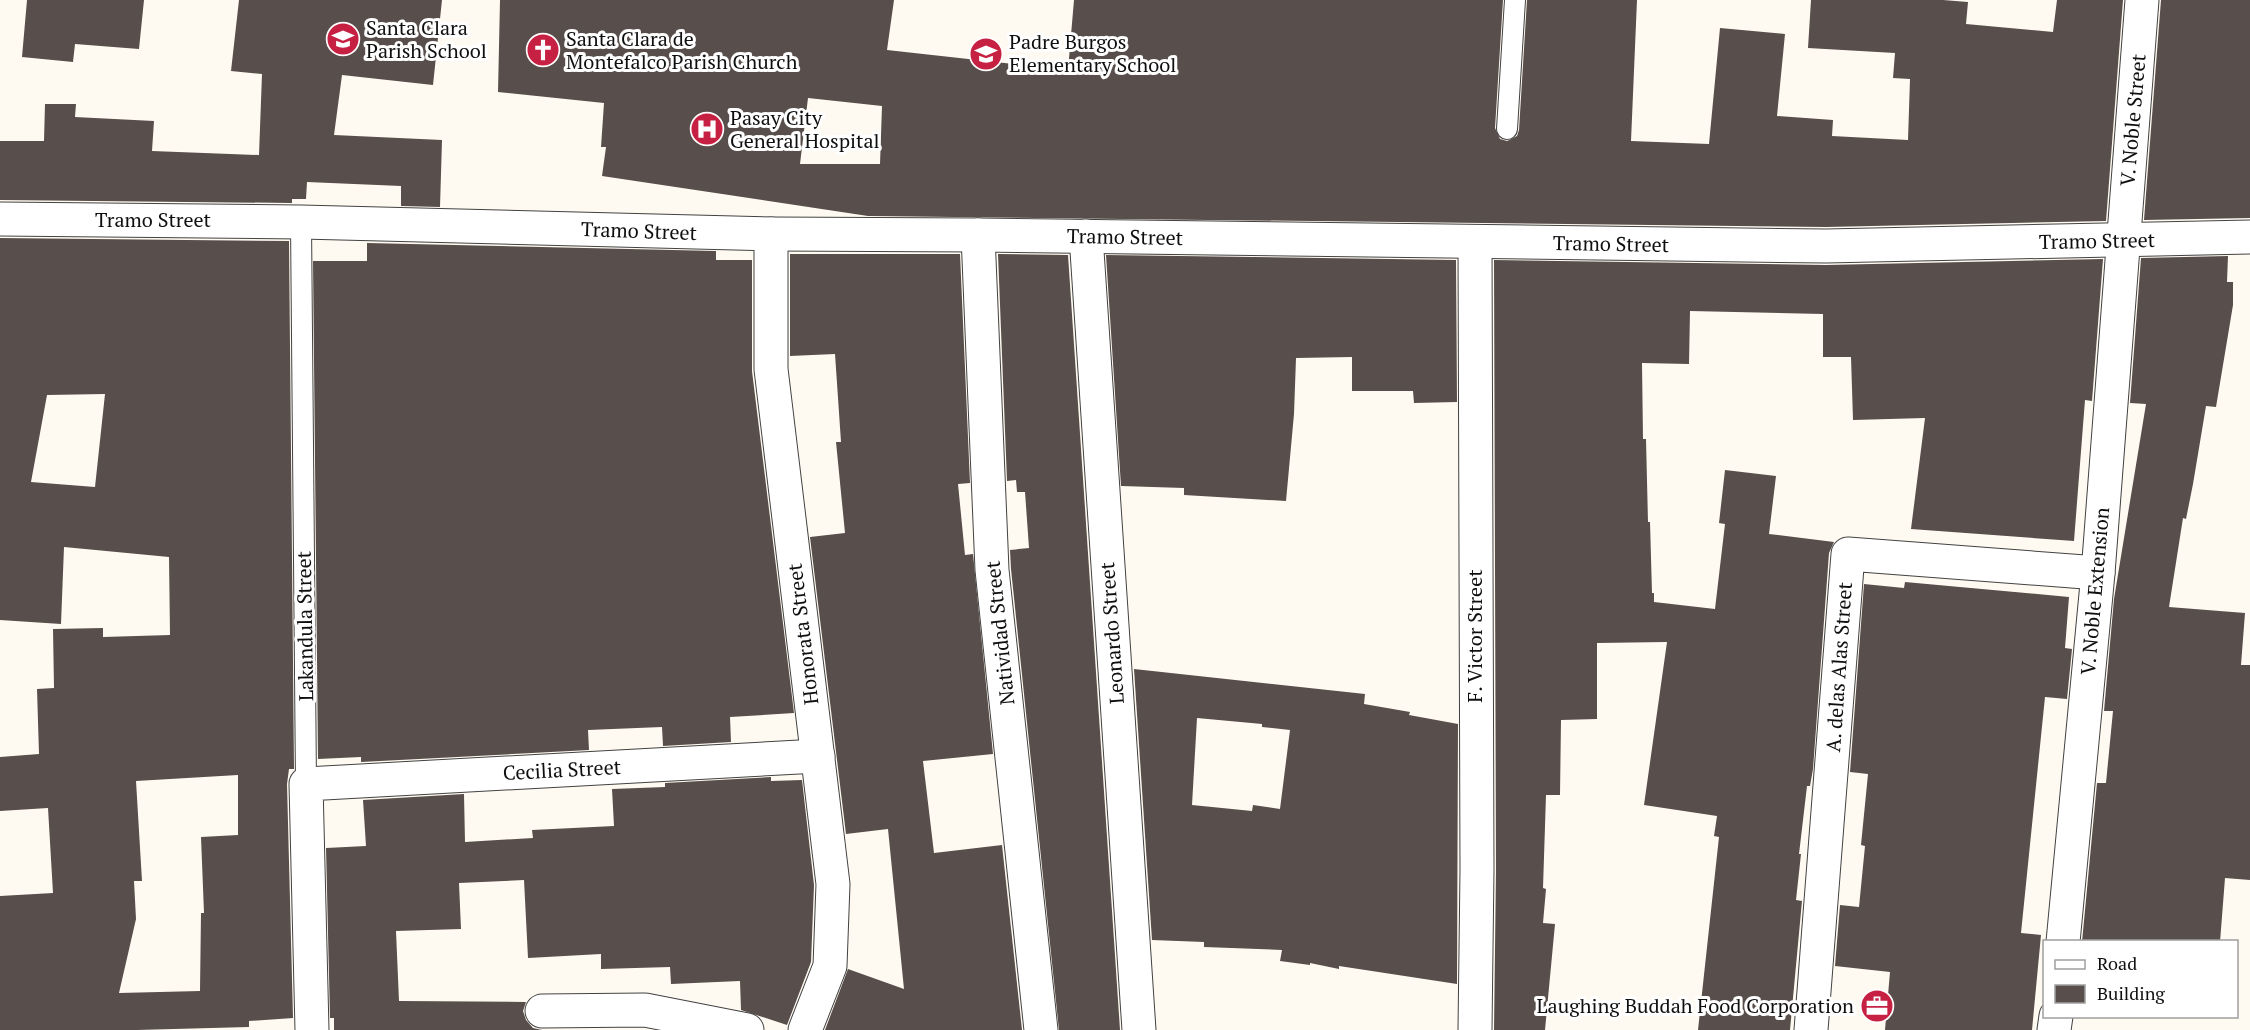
<svg xmlns="http://www.w3.org/2000/svg" width="2250" height="1030" viewBox="0 0 2250 1030" font-family="'PT Serif',serif">
  <style>
    .building { fill: #584e4b; fill-rule: evenodd }
    .lines { fill: none; stroke-linecap: round; stroke-linejoin: round }
    .lane-casing { stroke: #424242; stroke-width: 22 }
    .street-casing { stroke: #424242; stroke-width: 35 }
    .lane { stroke: #fff; stroke-width: 20 }
    .street { stroke: #fff; stroke-width: 33 }
    .labels { text-anchor: middle; stroke-width: 6; stroke-linejoin: round; paint-order: stroke }
    .poi-label { font-size: 20px; fill: #0f0f0f; stroke: #fff; text-anchor: start }
    .street-label { font-size: 20px; fill: #0f0f0f; stroke: #fff }
  </style>
  <rect width="100%" height="100%" fill="#fffaf1"/>
  <!-- building -->
  <g class="building">
    <polygon points="27,0 144,0 139,49 75,44 73,62 22,57"/>
    <polygon points="239,0 442,0 433,85 342,75 334,135 442,140 440,207 401,206 401,186 307,182 306,199 292,199 292,203 0,200 0,141 44,141 45,104 76,104 75,117 154,121 152,151 259,155 262,74 231,71"/>
    <path d="M500,0h394l-7,50 181,20 6,-70h429l-8,128 5,11 7,2 10,-5 2,-6 8,-130h110l-6,141 78,3 11,-116 65,6 -8,82 56,4 -1,16 76,4 2,-61 -17,-1 2,-25 -87,-5 3,-48h132l25,2 -2,22 87,8 4,-32h66l-17,221 -280,6 -958,-11 -266,-40 4,-29h-5l3,-44 -106,-11zM808,98l74,8 -2,58h-80z"/>
    <polygon points="2161,0 2250,0 2250,218 2144,220"/>
    <path d="M0,238l289,3 5,528h-5l-2,15 6,234 -44,3v6l-113,3h-136v-134l53,-3 -5,-85 -48,3v-54l39,-3 -2,-65 17,-1 -1,-59 50,-1v9l67,-2 -1,-78 -105,-10 -3,77 -61,-4zM105,394l-10,93 -64,-5 16,-87zM238,775v60l-37,2 3,76h-3l-1,78 -81,2 17,-74 -2,-38h8l-6,-100z"/>
    <polygon points="367,243 716,251 716,260 752,260 752,371 794,713 730,717 731,742 663,746 662,727 588,730 589,750 361,762 361,757 318,759 313,261 367,261"/>
    <polygon points="790,254 960,254 970,483 958,484 965,555 973,554 993,754 923,761 934,853 1002,845 1022,1030 825,1030 848,969 904,989 888,829 846,834 810,537 845,533 836,442 841,442 835,354 790,356"/>
    <polygon points="998,254 1068,255 1120,1030 1059,1030 1011,569 1010,550 1029,548 1025,492 1017,492 1016,480 1007,481"/>
    <polygon points="1106,255 1456,260 1457,402 1414,403 1413,391 1352,391 1352,357 1296,358 1294,414 1286,501 1184,495 1184,488 1121,486"/>
    <polygon points="2228,256 2227,282 2233,282 2233,305 2216,407 2206,406 2193,484 2186,519 2183,518 2169,607 2245,613 2241,665 2250,665 2250,880 2225,878 2220,942 2082,942 2097,783 2106,783 2113,711 2104,711 2114,599 2146,404 2130,403 2141,258"/>
    <polygon points="2103,259 2092,401 2085,400 2074,541 1911,529 1925,418 1853,420 1851,357 1823,357 1823,314 1690,311 1689,364 1642,363 1643,439 1646,439 1648,522 1650,522 1652,593 1654,593 1654,602 1715,609 1725,524 1719,523 1725,470 1776,476 1769,534 1834,542 1829,553 1813,769 1810,786 1807,786 1799,854 1801,854 1796,900 1802,901 1790,1030 1698,1030 1719,837 1714,836 1717,816 1644,805 1667,642 1597,643 1597,719 1561,720 1560,795 1546,795 1543,888 1546,889 1543,923 1555,924 1545,1030 1494,1030 1496,870 1494,260 1826,265"/>
    <polygon points="1905,582 2069,597 2065,648 2072,649 2067,699 2045,697 2021,933 2041,935 2032,1030 1885,1030 1890,972 1835,966 1840,905 1859,907 1865,846 1861,845 1868,774 1850,772 1864,584 1904,588"/>
    <path d="M1134,669l231,25 -1,10 46,8 -1,3 49,9 -1,260 -118,-18v3l-29,-6v2l-30,-4 2,-11 -78,-3v-5l-52,-2zM1197,718l65,6v3l28,3 -10,79 -27,-4 -1,6 -60,-6z"/>
    <polygon points="771,777 771,781 802,780 814,885 811,962 787,1025 741,1010 740,981 671,984 670,967 601,969 601,954 528,958 524,880 459,883 461,929 396,931 399,1001 526,1002 523,1011 526,1020 533,1028 542,1030 590,1030 334,1030 334,1018 330,1018 326,848 366,846 363,800 464,794 465,842 533,838 532,830 614,826 612,789 665,787 665,783"/>
  </g>
  <g class="lines">
    <!-- lane casing -->
    <g class="lane-casing">
      <g id="lane">
        <polyline points="1507,129 1515,0"/>
        <polyline points="301,222 306,784"/>
      </g>
    </g>
    <!-- street casing -->
    <g class="street-casing">
      <g id="street">
        <polyline points="0,219 301,222 771,234 978,235 1826,246 2250,237"/>
        <polyline points="771,234 771,369 833,884 830,966 805,1030"/>
        <polyline points="978,235 992,570 1041,1030"/>
        <polyline points="1086,236 1139,1030"/>
        <polyline points="1475,242 1477,870 1475,1030"/>
        <polyline points="2063,942 2098,573 2142,0"/>
        <polyline points="542,1011 645,1010 747,1030"/>
        <polyline points="312,1030 306,784 818,756"/>
        <polyline points="1811,1030 1848,554 2098,573"/>
        <polyline points="2054,1030 2056,1016"/>
      </g>
    </g>
    <!-- lane -->
    <use href="#lane" class="lane"/>
    <!-- street -->
    <use href="#street" class="street"/>
  </g>
  <!-- icons -->
  <defs>
    <g id="school-disc" transform="scale(1.725)"><circle r="9.5" fill="#c62042" stroke="#fff"/><path d="M0-5L7-2L0 1L-7-2ZM-4 1L0 2.5L4 1V4Q0 6-4 4Z" fill="#fff"/></g>
    <g id="church-disc" transform="scale(1.725)"><circle r="9.5" fill="#c62042" stroke="#fff"/><path d="M-1.2-6h2.4v3.5h3.3v2.4h-3.3V6h-2.4V-.1h-3.3v-2.4h3.3Z" fill="#fff"/></g>
    <g id="hospital-disc" transform="scale(1.725)"><circle r="9.5" fill="#c62042" stroke="#fff"/><path d="M-5-5h3v3.5h4V-5h3V5h-3V1.5h-4V5h-3Z" fill="#fff"/></g>
    <g id="office-disc" transform="scale(1.725)"><circle r="9.5" fill="#c62042" stroke="#fff"/><path d="M-6-3h4V-5.5h4V-3h4V5H-6ZM-1-4.5V-3h2v-1.5ZM-6 0V1H6V0Z" fill="#fff"/></g>
  </defs>
  <g fill-rule="evenodd">
    <use href="#school-disc" x="343" y="39"/>
    <use href="#church-disc" x="543" y="50"/>
    <use href="#school-disc" x="986" y="54"/>
    <use href="#hospital-disc" x="707" y="129"/>
    <use href="#office-disc" x="1877" y="1006"/>
  </g>
  <g class="labels">
    <!-- poi labels -->
    <g class="poi-label">
      <text x="366" y="35">Santa Clara<tspan x="366" dy="23">Parish School</tspan></text>
      <text x="566" y="46">Santa Clara de<tspan x="566" dy="23">Montefalco Parish Church</tspan></text>
      <text x="1009" y="49">Padre Burgos<tspan x="1009" dy="23">Elementary School</tspan></text>
      <text x="730" y="125">Pasay City<tspan x="730" dy="23">General Hospital</tspan></text>
      <text x="1854" y="1013" text-anchor="end">Laughing Buddah Food Corporation</text>
    </g>
    <!-- street labels -->
    <g class="street-label">
      <text transform="translate(2133 120) rotate(-85)" y="7">V. Noble Street</text>
      <text x="153" y="227">Tramo Street</text>
      <text transform="translate(639 231) rotate(2)" y="7">Tramo Street</text>
      <text transform="translate(1125 237) rotate(1)" y="7">Tramo Street</text>
      <text transform="translate(2097 241) rotate(-1)" y="7">Tramo Street</text>
      <text transform="translate(1611 244) rotate(1)" y="7">Tramo Street</text>
      <text transform="translate(2095 591) rotate(-85)" y="7">V. Noble Extension</text>
      <text transform="translate(305 626) rotate(-91)" y="7">Lakandula Street</text>
      <text transform="translate(1000 633) rotate(-96)" y="7">Natividad Street</text>
      <text transform="translate(1112 633) rotate(-94)" y="7">Leonardo Street</text>
      <text transform="translate(803 634) rotate(-97)" y="7">Honorata Street</text>
      <text transform="translate(1475 636) rotate(-90)" y="7">F. Victor Street</text>
      <text transform="translate(1839 667) rotate(-86)" y="7">A. delas Alas Street</text>
      <text transform="translate(562 770) rotate(-3)" y="7">Cecilia Street</text>
    </g>
  </g>
  <!-- legend -->
  <rect x="2043" y="940" width="195" height="78" fill="#ffffff" stroke="#9f9f9f" stroke-width="1.5"/>
  <rect x="2055" y="960" width="30" height="9" fill="#ffffff" stroke="#9f9f9f" stroke-width="1.5"/>
  <text x="2097" y="970" font-size="18" fill="#0f0f0f">Road</text>
  <rect x="2055" y="985" width="30" height="18" fill="#584e4b" stroke="#9f9f9f" stroke-width="1.5"/>
  <text x="2097" y="1000" font-size="18" fill="#0f0f0f">Building</text>
</svg>
